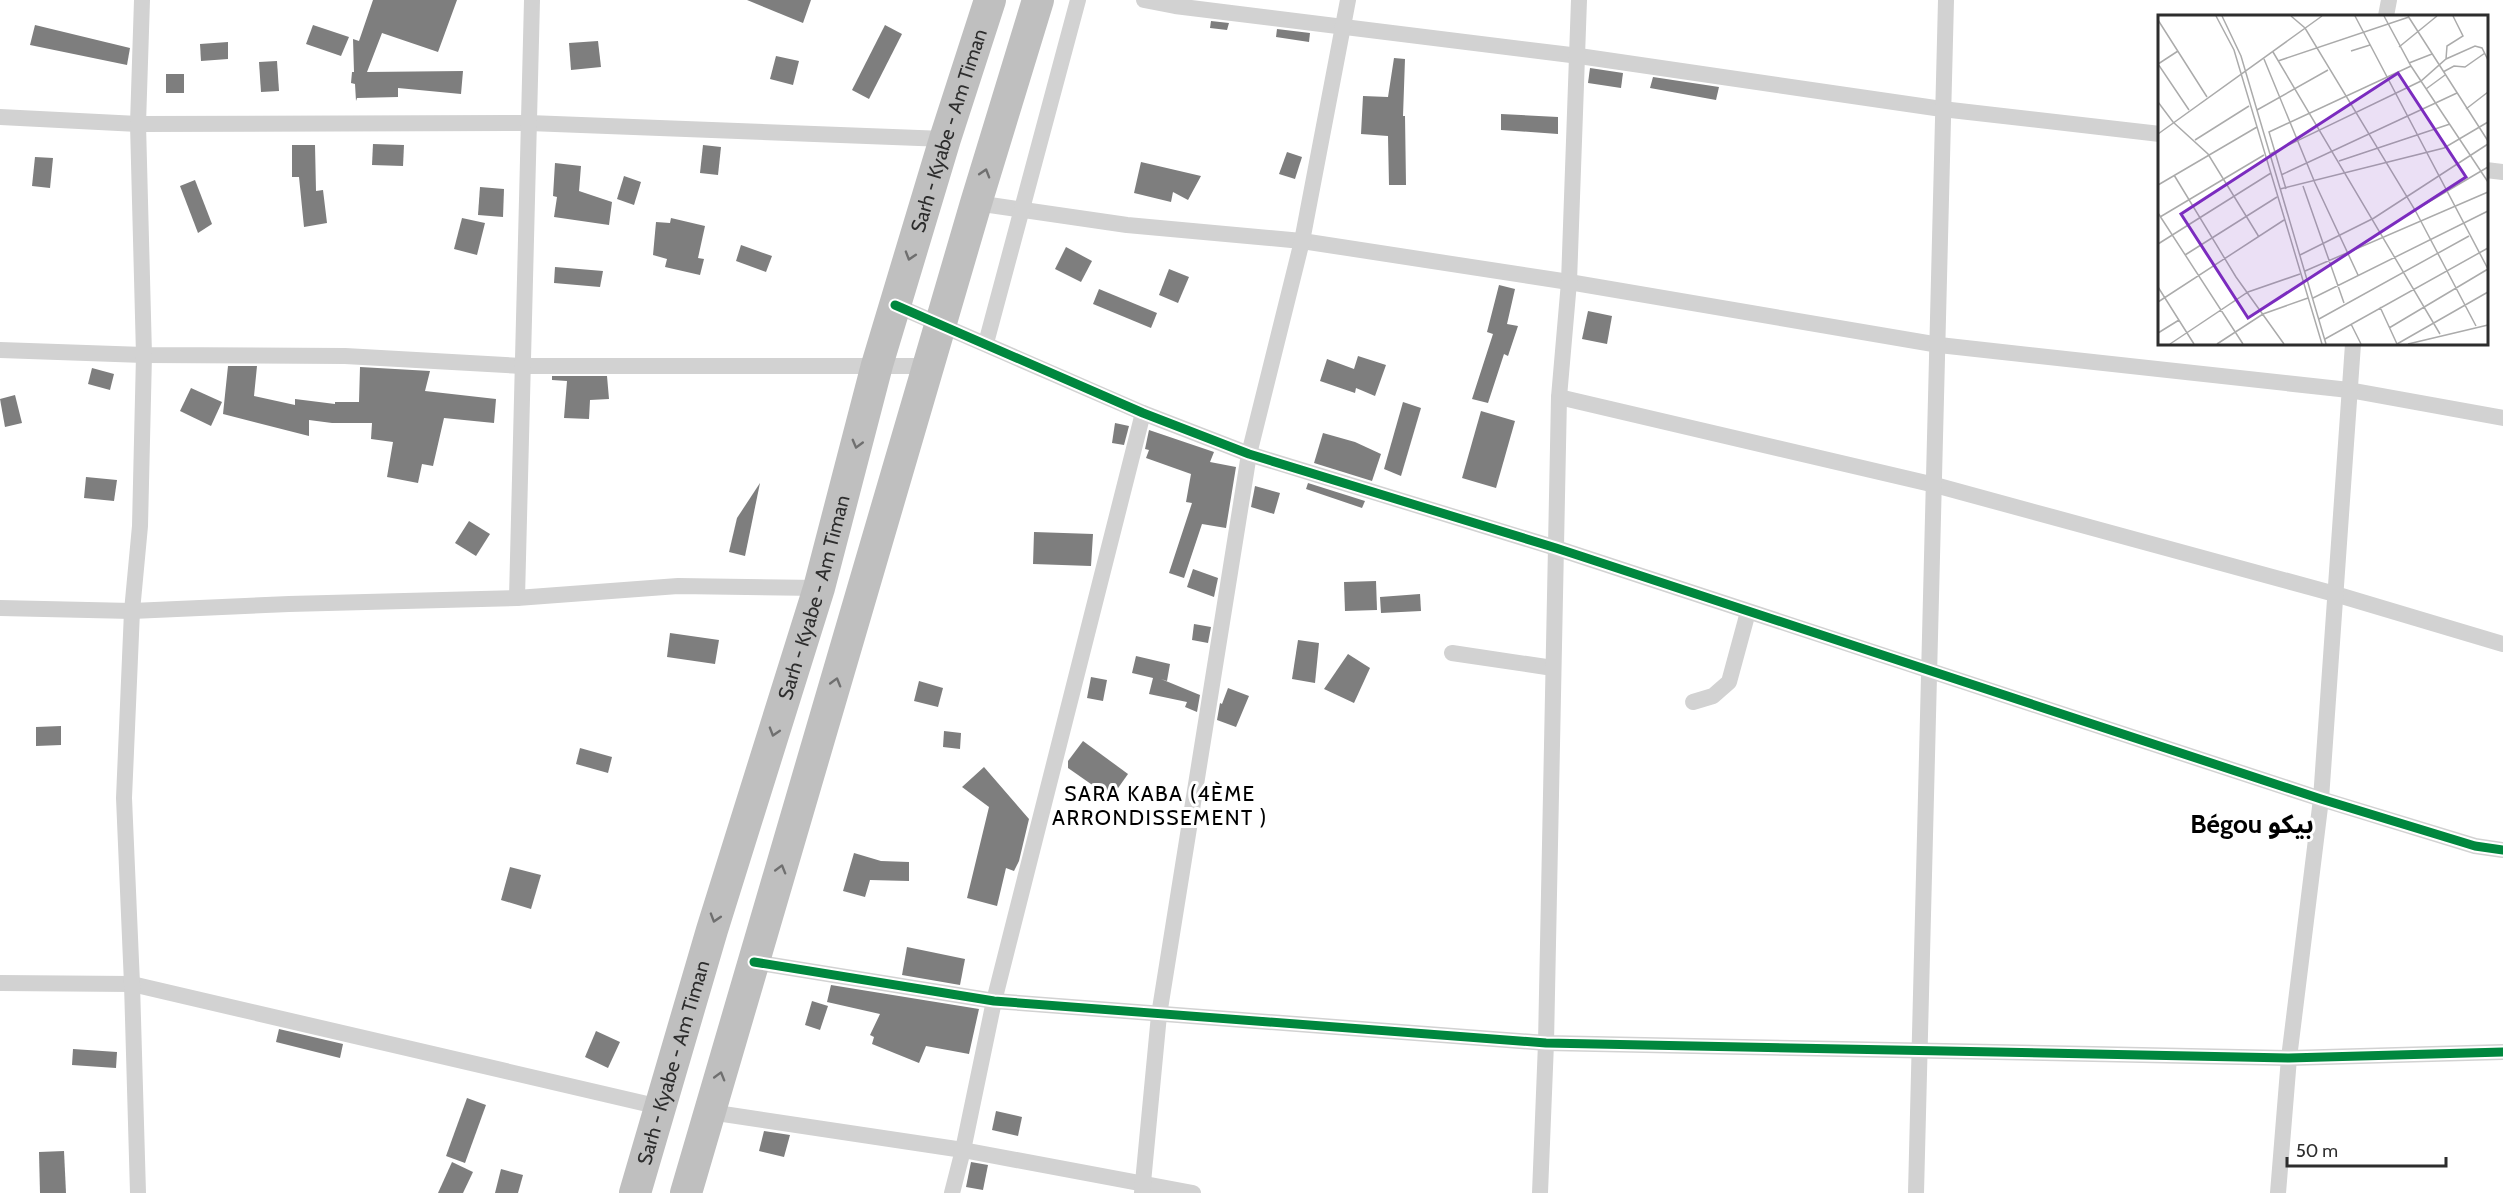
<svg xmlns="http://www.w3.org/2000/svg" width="2503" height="1193" viewBox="0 0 2503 1193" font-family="Cabin,'Noto Sans Arabic',sans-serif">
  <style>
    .building { fill: #7e7e7e }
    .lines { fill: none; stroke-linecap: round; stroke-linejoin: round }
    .street { stroke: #d2d2d2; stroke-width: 16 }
    .highway { stroke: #bfbfbf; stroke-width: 32 }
    .cycleway-casing { stroke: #fff; stroke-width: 13 }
    .cycleway { stroke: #00873e; stroke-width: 9 }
    .oneway { stroke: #6f6f6f }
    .labels { text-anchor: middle; stroke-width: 6; stroke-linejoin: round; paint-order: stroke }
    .street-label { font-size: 20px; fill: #2d2d2d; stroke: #fff }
    .neighbourhood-label { font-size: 21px; letter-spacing: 1.5px; fill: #000; stroke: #fff }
    .district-label { font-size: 26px; font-weight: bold; fill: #000; stroke: #fff }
    .inset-road { fill: none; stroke: #ababab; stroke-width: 1.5 }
    .view { fill: #7b2cbf; fill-opacity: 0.15; stroke: #7b2cbf; stroke-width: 3 }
    .inset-edge { fill: none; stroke: #2d2d2d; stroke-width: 3 }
  </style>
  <rect width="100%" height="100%" fill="#fff"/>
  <!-- building -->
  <g class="building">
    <polygon points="373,0 457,0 438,52 382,33 367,72 463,71 461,94 398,88 398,97 357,98 356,101 355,84 351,83 352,72 354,72 353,39 359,41"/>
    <polygon points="747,0 811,0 803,23"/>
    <polygon points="1211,21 1229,23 1227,30 1210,28"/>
    <polygon points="35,25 130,48 127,65 30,45"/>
    <polygon points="313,25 349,37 341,56 306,44"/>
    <polygon points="885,25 902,34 869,99 852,90"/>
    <polygon points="1277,29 1310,33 1309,42 1276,37"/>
    <polygon points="598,41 601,67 571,70 569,43"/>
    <polygon points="228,42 228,59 201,61 200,44"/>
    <polygon points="776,56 799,61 793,85 770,79"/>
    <polygon points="1394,58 1405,59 1403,116 1405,116 1406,185 1389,185 1388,136 1361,134 1363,96 1388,97"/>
    <polygon points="277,61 279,91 261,92 259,62"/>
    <polygon points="1590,68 1623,73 1621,88 1588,83"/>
    <rect x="166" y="74" width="18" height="19"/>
    <polygon points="1653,77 1719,87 1716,100 1650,88"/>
    <polygon points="1501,114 1558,117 1558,134 1501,130"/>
    <polygon points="373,144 404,145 403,166 372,165"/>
    <polygon points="292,145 315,145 316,191 323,190 327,223 304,227 299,177 292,177"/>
    <polygon points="703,145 721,147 718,175 700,173"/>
    <polygon points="1287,152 1302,157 1295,179 1279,174"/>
    <polygon points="35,157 53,158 50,188 32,186"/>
    <polygon points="1141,162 1201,176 1188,200 1173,192 1171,202 1134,193"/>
    <polygon points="555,163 581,166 579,191 612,202 609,225 554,217 557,197 553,196"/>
    <polygon points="624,176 641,182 634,205 617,199"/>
    <polygon points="195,180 212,224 198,233 180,186"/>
    <polygon points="480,187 504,189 503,217 478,215"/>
    <polygon points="462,218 485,223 477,255 454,249"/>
    <polygon points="671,218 705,226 698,258 704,259 700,275 665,267 667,259 653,255 656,222 670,223"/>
    <polygon points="741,245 772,256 766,272 736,261"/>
    <polygon points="1066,247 1092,261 1081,282 1055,269"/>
    <polygon points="555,267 603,271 600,287 554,283"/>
    <polygon points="1169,269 1189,277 1178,303 1159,295"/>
    <polygon points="1499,285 1515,289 1507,324 1518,326 1508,356 1504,354 1488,403 1472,399 1493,334 1487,332"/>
    <polygon points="1099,289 1157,313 1151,328 1093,304"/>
    <polygon points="1588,311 1612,316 1607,344 1582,339"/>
    <polygon points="1358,356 1386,365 1375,396 1356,388 1355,393 1320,381 1327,359 1354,369"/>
    <polygon points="228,366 257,366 254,396 295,405 295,399 335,404 335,402 359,402 360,367 430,371 425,391 496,399 494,423 444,418 433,466 422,464 418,483 387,477 393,442 371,439 372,423 332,423 309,420 309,436 223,414"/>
    <polygon points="92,368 114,374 110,390 88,384"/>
    <polygon points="552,376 607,376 609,399 590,400 589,419 564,418 567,381 552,380"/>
    <polygon points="191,388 222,402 211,426 180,411"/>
    <polygon points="15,395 22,423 5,427 0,399"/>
    <polygon points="1403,402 1421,408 1401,476 1384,469"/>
    <polygon points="1481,411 1515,421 1496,488 1462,478"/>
    <polygon points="1115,423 1129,426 1124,445 1112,443"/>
    <polygon points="1149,430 1214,452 1210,462 1236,467 1226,528 1202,524 1184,578 1169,573 1192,503 1186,502 1191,474 1146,458 1149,450 1145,449"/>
    <polygon points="1323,433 1355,442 1381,454 1372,481 1314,463"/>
    <polygon points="86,477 117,480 114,501 84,498"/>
    <polygon points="760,483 745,556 729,552 737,518"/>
    <polygon points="1308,483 1365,501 1362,508 1306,489"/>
    <polygon points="1255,486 1280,493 1274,514 1251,507"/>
    <polygon points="469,521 490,534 476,556 455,543"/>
    <polygon points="1034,532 1093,534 1091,566 1033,564"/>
    <polygon points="1193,569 1218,578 1214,597 1187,587"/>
    <polygon points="1376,581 1377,610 1345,611 1344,582"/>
    <polygon points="1420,594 1421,611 1381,613 1380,597"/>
    <polygon points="1194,624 1211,627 1208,643 1192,640"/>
    <polygon points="670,633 719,640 715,664 667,657"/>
    <polygon points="1298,640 1319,643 1315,683 1292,679"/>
    <polygon points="1348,654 1370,668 1354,703 1324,689"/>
    <polygon points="1136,656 1170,664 1167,681 1161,679 1200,695 1197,712 1185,707 1187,702 1149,694 1153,678 1132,673"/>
    <polygon points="1091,677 1107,680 1103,701 1087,698"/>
    <polygon points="919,681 943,688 938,707 914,701"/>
    <polygon points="1228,688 1249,696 1236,727 1217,720 1220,703 1222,704"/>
    <polygon points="61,726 61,745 36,746 36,727"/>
    <polygon points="944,731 961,733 960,749 943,747"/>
    <polygon points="1083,741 1128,774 1111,798 1068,768 1068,761"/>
    <polygon points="580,748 612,757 608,773 576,764"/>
    <polygon points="984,767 1029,819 1019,861 1014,871 1006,868 997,906 967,898 989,807 962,787"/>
    <polygon points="854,853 881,861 909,862 909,881 870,880 865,897 843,891"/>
    <polygon points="510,867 541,875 531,909 501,900"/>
    <polygon points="907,947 965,959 960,985 902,975"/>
    <polygon points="831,985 979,1009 969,1054 926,1046 919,1063 872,1044 874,1037 870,1035 880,1014 827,1002"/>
    <polygon points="812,1001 828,1006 820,1030 805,1025"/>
    <polygon points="279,1029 343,1044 340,1058 276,1042"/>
    <polygon points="596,1031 620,1042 608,1068 585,1057"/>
    <polygon points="73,1049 117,1052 116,1068 72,1065"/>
    <polygon points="467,1098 486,1105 465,1163 446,1156"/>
    <polygon points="996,1111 1022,1117 1018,1136 992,1130"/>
    <polygon points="764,1131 790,1135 784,1157 759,1151"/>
    <polygon points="64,1151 66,1193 40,1193 39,1152"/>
    <polygon points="452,1162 473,1172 463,1193 438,1193"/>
    <polygon points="971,1162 988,1165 983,1190 966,1187"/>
    <polygon points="501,1169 523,1175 518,1193 495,1193"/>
  </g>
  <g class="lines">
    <!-- street -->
    <g class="street">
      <polyline points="1144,0 1175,6 1579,56 1942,109 2160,134"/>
      <polyline points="2386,16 2389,0"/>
      <polyline points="0,117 138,124 529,123 945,139"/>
      <polyline points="2486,170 2503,172"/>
      <polyline points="976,203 1127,225 1302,241 1569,282 1939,345 2349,390 2503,418"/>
      <polyline points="895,305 1143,413 1249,454 1556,548 2321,799 2475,846 2503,850"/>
      <polyline points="986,343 1078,0"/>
      <polyline points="0,350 144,355 345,356 522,366 929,366"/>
      <polyline points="1559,397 1935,485 2335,594 2503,644"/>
      <polyline points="517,598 532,0"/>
      <polyline points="0,608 132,611 289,604 517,598 678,586 819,588"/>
      <polyline points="1452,653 1553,668"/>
      <polyline points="1693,702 1713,696 1729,682 1748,612"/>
      <polyline points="754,962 994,1001 1546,1043 2289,1058 2503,1052"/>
      <polyline points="0,983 132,984 660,1107"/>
      <polyline points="710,1112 963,1150 1193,1193"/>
      <polyline points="138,1193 132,984 124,798 132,611 140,526 144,355 138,124 142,0"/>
      <polyline points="952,1193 963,1150 994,1001 1143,413"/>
      <polyline points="1142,1193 1159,1015 1249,454 1302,241 1348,0"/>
      <polyline points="1540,1193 1546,1043 1559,397 1569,282 1579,0"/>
      <polyline points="1916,1193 1946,0"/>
      <polyline points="2278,1193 2289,1058 2321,799 2353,344"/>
    </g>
    <!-- highway -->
    <g class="highway">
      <path id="s1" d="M635,1193l77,-263 107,-342 58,-223 68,-226 45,-139"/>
      <polyline points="686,1193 976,203 1038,0"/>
    </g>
    <!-- cycleway casing -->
    <g class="cycleway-casing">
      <g id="cycleway">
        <polyline points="895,305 1143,413 1249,454 1556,548 2321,799 2475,846 2503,850"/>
        <polyline points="754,962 994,1001 1546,1043 2289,1058 2503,1052"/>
      </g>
    </g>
    <!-- cycleway -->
    <use href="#cycleway" class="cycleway"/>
  </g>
  <!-- one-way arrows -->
  <defs><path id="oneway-chevron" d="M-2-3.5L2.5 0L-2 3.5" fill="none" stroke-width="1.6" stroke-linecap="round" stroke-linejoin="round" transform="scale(1.5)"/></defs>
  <g class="oneway">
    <use href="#oneway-chevron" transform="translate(985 173) rotate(-73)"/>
    <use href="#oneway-chevron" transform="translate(910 256) rotate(107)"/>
    <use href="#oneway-chevron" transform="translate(857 444) rotate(105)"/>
    <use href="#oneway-chevron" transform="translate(836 682) rotate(-74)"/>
    <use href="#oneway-chevron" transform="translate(774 732) rotate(107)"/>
    <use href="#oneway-chevron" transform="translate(781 869) rotate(-74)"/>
    <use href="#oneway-chevron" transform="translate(715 918) rotate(107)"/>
    <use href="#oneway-chevron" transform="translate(720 1076) rotate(-74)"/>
  </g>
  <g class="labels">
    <!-- street labels -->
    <g class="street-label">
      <text dy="7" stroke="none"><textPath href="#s1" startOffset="1108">Sarh - Kyabe - Am Timan</textPath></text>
      <text dy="7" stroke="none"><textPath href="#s1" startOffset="622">Sarh - Kyabe - Am Timan</textPath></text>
      <text dy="7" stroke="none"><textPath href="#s1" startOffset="136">Sarh - Kyabe - Am Timan</textPath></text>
    </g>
    <!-- neighbourhood labels -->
    <g class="neighbourhood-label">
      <text x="1160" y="801">SARA KABA (4ÈME<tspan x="1160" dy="24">ARRONDISSEMENT )</tspan></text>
    </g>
    <!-- district labels -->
    <g class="district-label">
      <text x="2252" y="833">Bégou بيكو</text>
    </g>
  </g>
  <!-- overview -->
  <g transform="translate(2158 15)">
    <rect width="330" height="330" fill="#fff"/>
    <path class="inset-road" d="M58,1l18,34 88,294M64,1l19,40 85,288M133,1l14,12 110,182 61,116M197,1l133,253M226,1l27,50 77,116M250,1l80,125M0,5l49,77M241,32l38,-31M20,36l-20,13 31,46M193,36l19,-6M115,37l167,282M106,44l51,124 43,92M288,44l1,-13 16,-10 -10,-20M120,46l131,-44M251,48l23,-9M285,57l11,-6 11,1 20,-14M268,74l19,-14M0,87l15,20 35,32 51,83M308,94l22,-17M99,95l71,-40M0,119l164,-118M37,125l54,-34M112,139l151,-73 25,-22 29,-13 7,2 6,12M181,146l111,-37M16,160l62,102 48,67M123,160l176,-82M0,170l99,-58M145,171l41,117M122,174l164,-41 44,-26M128,174l-17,-57 142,-66M257,195l73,-43M0,198l85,131M2,202l104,-62M0,229l113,-71M27,240l92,-58M142,240l74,-37 114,-74M147,256l183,-79M0,272l36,57M155,283l175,-87M0,287l126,-82M222,292l17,37M161,304l150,-83M193,309l10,20M231,313l99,-59M0,318l21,-13M167,324l163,-91M12,329l78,-52 52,-18M59,329l46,-30 45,-16M239,329l91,-52M250,329l80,-19"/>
    <path class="view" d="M240,58l68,104 -218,141 -67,-104z"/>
    <rect width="330" height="330" class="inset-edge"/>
  </g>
  <!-- scale -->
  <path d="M2287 1157v9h159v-9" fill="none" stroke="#2d2d2d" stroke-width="3"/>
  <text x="2296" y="1157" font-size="18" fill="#2d2d2d" stroke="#ffffff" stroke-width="4.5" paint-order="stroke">50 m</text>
</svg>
